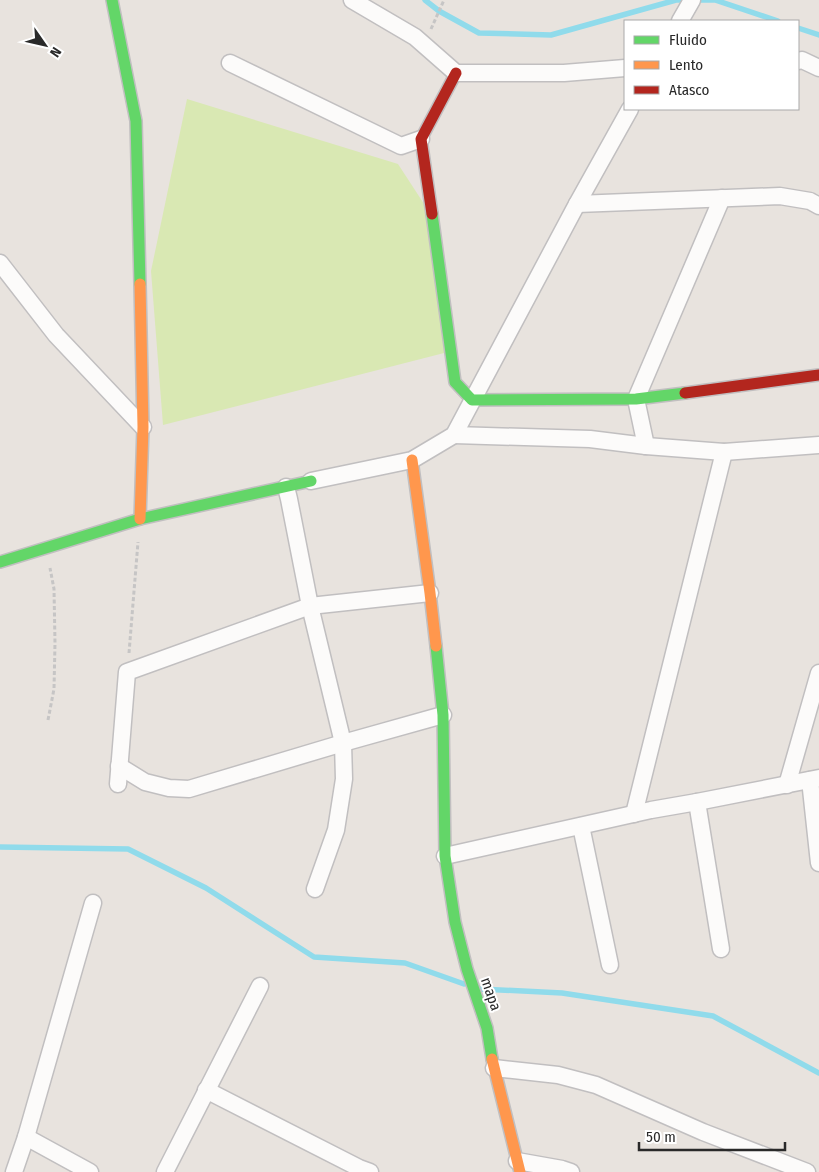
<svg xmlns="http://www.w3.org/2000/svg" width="819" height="1172" viewBox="0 0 819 1172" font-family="'Fira Sans Condensed',sans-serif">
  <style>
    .pitch { fill: #d9e8b3 }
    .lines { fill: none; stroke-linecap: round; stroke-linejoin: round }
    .stream { stroke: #90dbeb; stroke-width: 5.5 }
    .street-casing { stroke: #c1bfc0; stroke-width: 19 }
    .fast-casing { stroke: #c1bfc0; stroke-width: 14 }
    .slow-casing { stroke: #c1bfc0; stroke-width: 14 }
    .jam-casing { stroke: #c1bfc0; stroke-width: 14 }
    .path { stroke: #c6c5c5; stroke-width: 3; stroke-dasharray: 4 2.5; stroke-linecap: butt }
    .street { stroke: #fcfbfa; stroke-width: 16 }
    .fast { stroke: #63d668; stroke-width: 11 }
    .slow { stroke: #ff974d; stroke-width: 11 }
    .jam { stroke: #b3261e; stroke-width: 11 }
    .labels { text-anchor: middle; stroke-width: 4; stroke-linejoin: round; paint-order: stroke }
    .street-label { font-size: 15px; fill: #292929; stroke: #fff }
  </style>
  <rect width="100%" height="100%" fill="#e8e3de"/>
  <!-- pitch -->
  <polygon class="pitch" points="187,99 398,164 428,210 448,352 163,425 151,271"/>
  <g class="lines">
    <!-- stream -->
    <g class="stream">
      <polyline points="425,0 439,11 479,33 551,35 676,0 715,0 778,21"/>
      <polyline points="798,28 819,35"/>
      <polyline points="0,847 128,849 206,888 314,957 405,963 464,984"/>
      <polyline points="480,989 562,993 713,1016 819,1073"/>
    </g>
    <!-- street casing -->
    <g class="street-casing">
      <g id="street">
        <polyline points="352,0 415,37 456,73 564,73 625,68"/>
        <polyline points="680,21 692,0"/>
        <polyline points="798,61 802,60 819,68"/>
        <polyline points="230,63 401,146 421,139"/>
        <polyline points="577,204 780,196 810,201 819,206"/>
        <polyline points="0,263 56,335 143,427"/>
        <polyline points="454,435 590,439 646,446 724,452 819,445"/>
        <polyline points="646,446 636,399 722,198"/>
        <polyline points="311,481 412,460 454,435 577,204 630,109"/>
        <polyline points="286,487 289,499 310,606 343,743 344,779 336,830 315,889"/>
        <polyline points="119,766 145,782 169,788 189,789 343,743 443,715"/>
        <polyline points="810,780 819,863"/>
        <polyline points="118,784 127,672 310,606 430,593"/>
        <polyline points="787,785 819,673"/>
        <polyline points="697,802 721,949"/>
        <polyline points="634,814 724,452"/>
        <polyline points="581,826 610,965"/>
        <polyline points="445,856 651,810 697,802 819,778"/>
        <polyline points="494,1068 558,1075 596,1085 703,1132 807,1172"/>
        <polyline points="206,1090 359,1168 370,1172"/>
        <polyline points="26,1137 90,1172"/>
        <polyline points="517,1161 562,1169 571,1172"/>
        <polyline points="14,1172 26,1137 93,903"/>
        <polyline points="165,1172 260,986"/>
      </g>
    </g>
    <!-- fast casing -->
    <g class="fast-casing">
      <g id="fast">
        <polyline points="112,0 136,121 140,284"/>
        <polyline points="432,214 455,382 472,400 636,399 685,393"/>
        <polyline points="0,562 140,519 311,481"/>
        <polyline points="436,646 443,715 445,856 455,922 467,969 487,1028 492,1059"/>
      </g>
    </g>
    <!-- slow casing -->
    <g class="slow-casing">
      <g id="slow">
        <polyline points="140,284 143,427 140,519"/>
        <polyline points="412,460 430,593 436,646"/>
        <polyline points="492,1059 520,1172"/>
      </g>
    </g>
    <!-- jam casing -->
    <g class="jam-casing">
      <g id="jam">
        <polyline points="432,214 421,139 456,73"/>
        <polyline points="685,393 819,375"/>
      </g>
    </g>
    <!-- path -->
    <g class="path">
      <polyline points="431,29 444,0"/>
      <polyline points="129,653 138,542"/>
      <polyline points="48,720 54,689 55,643 54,589 50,568"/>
    </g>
    <!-- street -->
    <use href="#street" class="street"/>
    <!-- fast -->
    <use href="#fast" class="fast"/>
    <!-- slow -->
    <use href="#slow" class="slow"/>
    <!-- jam -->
    <use href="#jam" class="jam"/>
  </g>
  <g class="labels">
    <!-- street labels -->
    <g class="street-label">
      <text transform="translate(491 994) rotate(71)" y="5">mapa</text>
    </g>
  </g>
  <!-- legend -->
  <rect x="624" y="20" width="175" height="90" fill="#ffffff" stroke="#a9a9a9"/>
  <rect x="634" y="36" width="25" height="8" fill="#63d668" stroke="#a9a9a9"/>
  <text x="669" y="45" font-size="15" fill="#292929">Fluido</text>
  <rect x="634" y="61" width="25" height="8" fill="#ff974d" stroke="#a9a9a9"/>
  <text x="669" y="70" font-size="15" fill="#292929">Lento</text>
  <rect x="634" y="86" width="25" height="8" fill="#b3261e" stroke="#a9a9a9"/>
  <text x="669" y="95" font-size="15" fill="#292929">Atasco</text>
  <!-- north arrow -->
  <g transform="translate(45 45) rotate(124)" stroke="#ffffff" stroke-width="4" paint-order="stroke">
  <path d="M0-4L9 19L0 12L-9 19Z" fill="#292929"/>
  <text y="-8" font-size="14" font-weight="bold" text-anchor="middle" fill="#292929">N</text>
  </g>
  <!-- scale -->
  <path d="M639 1142v8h146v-8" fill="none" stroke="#292929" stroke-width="2.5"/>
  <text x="646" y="1142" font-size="15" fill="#292929" stroke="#ffffff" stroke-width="4" paint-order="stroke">50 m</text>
</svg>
